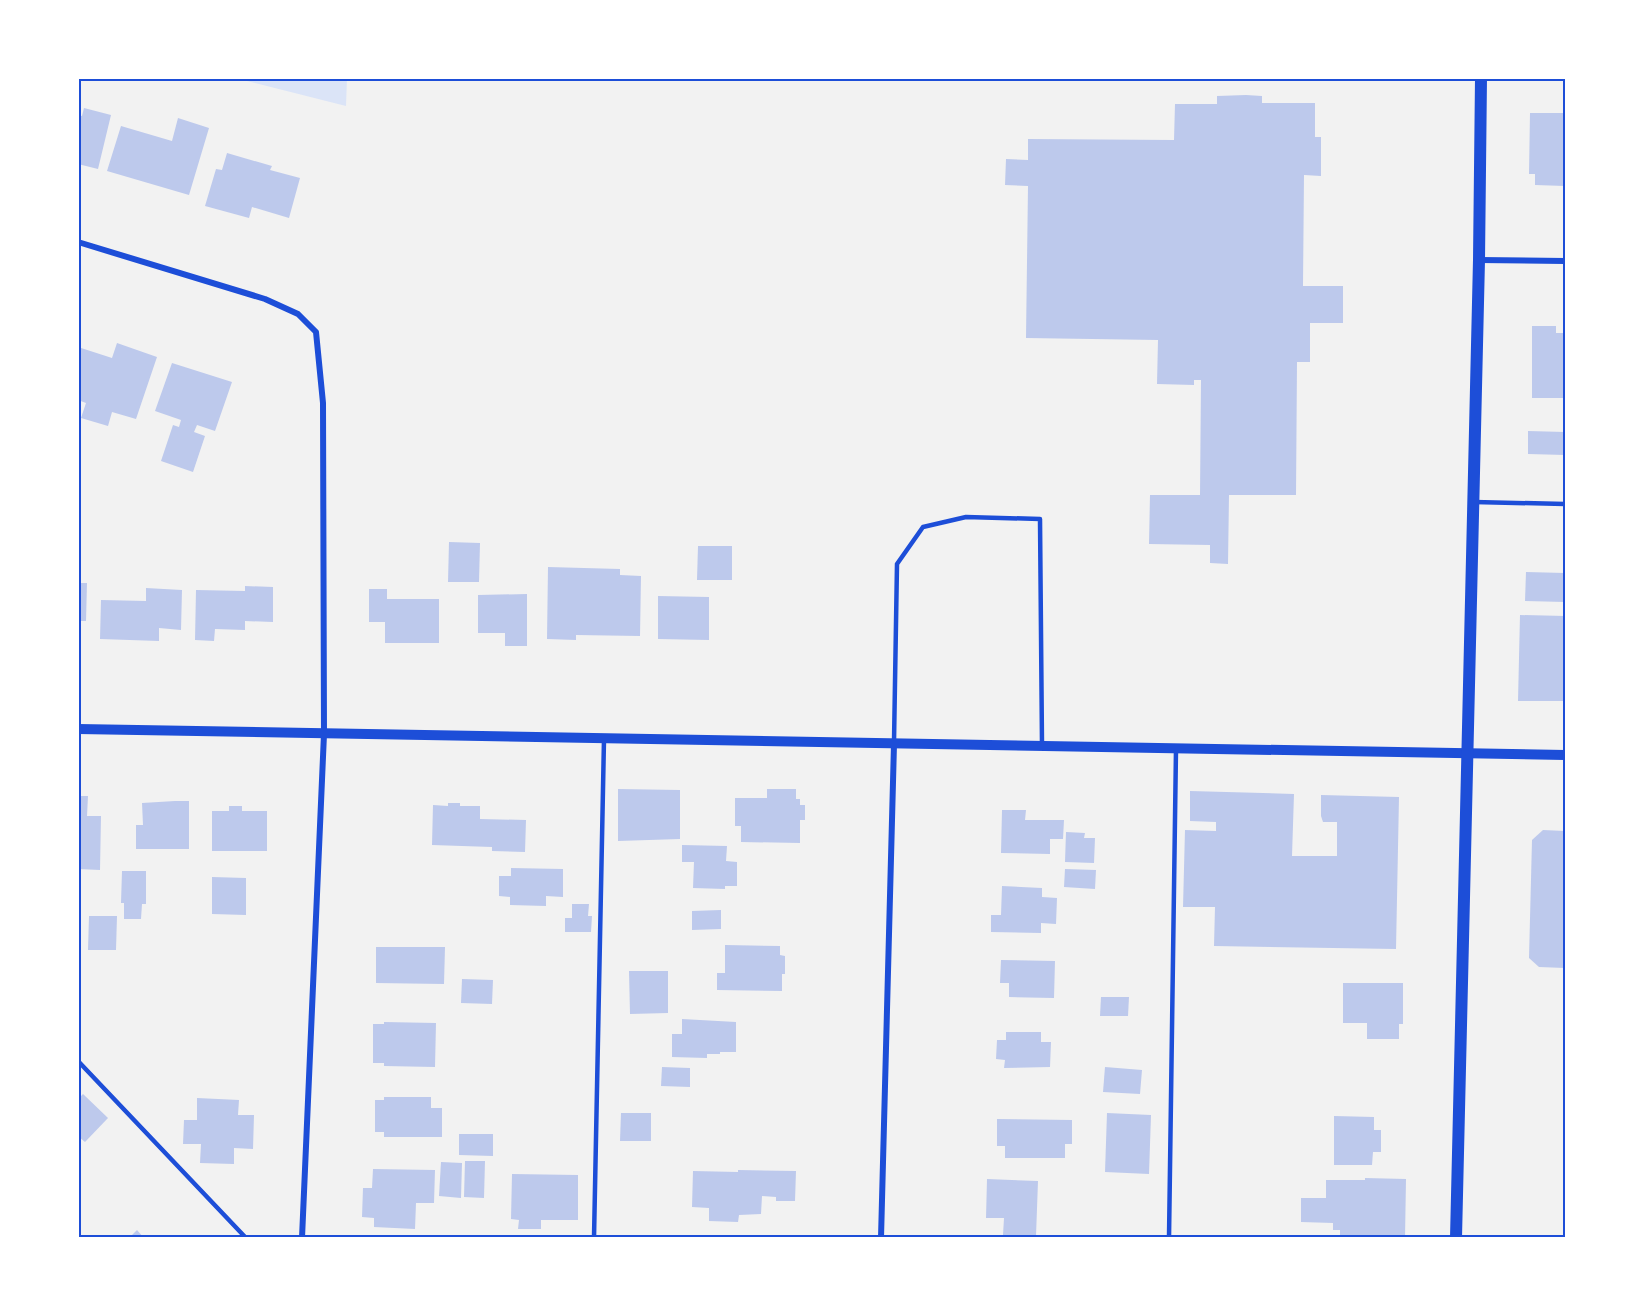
<svg xmlns="http://www.w3.org/2000/svg" width="1643" height="1316" viewBox="0 0 1643 1316" font-family="Barlow,sans-serif">
  <style>
    .green { fill: #dbe4f7 }
    .building { fill: #bdc9ec }
    .lines { fill: none; stroke-linecap: round; stroke-linejoin: round }
    .service { stroke: #1d4ed8; stroke-width: 4.5 }
    .minor { stroke: #1d4ed8; stroke-width: 6 }
    .tertiary { stroke: #1d4ed8; stroke-width: 10 }
    .secondary { stroke: #1d4ed8; stroke-width: 12 }
    .neatline { fill: none; stroke: #1d4ed8; stroke-width: 2 }
  </style>
  <rect width="100%" height="100%" fill="#f2f2f2"/>
  <!-- green -->
  <polygon class="green" points="235,78 347,78 346,106"/>
  <!-- building -->
  <g class="building">
    <polygon points="1246,95 1262,96 1262,103 1315,103 1315,137 1321,137 1321,176 1304,175 1303,286 1343,286 1343,323 1310,323 1310,362 1297,362 1296,495 1229,495 1228,564 1210,563 1210,545 1149,544 1150,495 1200,495 1201,380 1194,380 1194,385 1157,384 1158,340 1026,338 1028,186 1005,185 1006,159 1028,160 1028,139 1174,140 1175,104 1217,104 1217,96"/>
    <polygon points="84,108 111,115 98,169 78,164 78,115 82,116"/>
    <polygon points="1530,113 1565,113 1565,186 1535,185 1535,174 1529,174"/>
    <polygon points="178,118 209,128 189,195 107,171 121,126 172,141"/>
    <polygon points="227,153 272,166 270,170 300,178 289,218 252,207 249,218 205,206 216,169 222,170"/>
    <polygon points="1532,326 1556,326 1556,333 1565,333 1565,398 1532,398"/>
    <polygon points="117,343 157,357 136,419 112,412 108,426 81,418 86,403 78,400 78,347 112,358"/>
    <polygon points="172,363 232,382 215,431 197,425 194,432 205,436 193,472 161,461 173,425 179,427 181,420 155,411"/>
    <polygon points="1528,431 1565,432 1565,455 1528,454"/>
    <polygon points="449,542 480,543 479,582 448,582"/>
    <polygon points="698,546 732,546 732,580 697,580"/>
    <polygon points="548,567 620,569 620,575 641,576 640,636 576,635 576,640 547,639"/>
    <polygon points="1526,572 1565,573 1565,602 1525,601"/>
    <polygon points="78,583 87,583 86,621 78,621"/>
    <polygon points="245,586 273,587 273,622 245,621 245,630 215,629 214,641 195,640 196,590 245,591"/>
    <polygon points="146,588 182,590 181,630 159,628 159,641 100,639 101,600 146,601"/>
    <polygon points="369,589 387,589 387,599 439,599 439,643 385,643 385,622 369,622"/>
    <polygon points="527,594 527,646 505,646 505,633 478,633 478,595"/>
    <polygon points="658,596 709,597 709,640 658,639"/>
    <polygon points="1520,615 1565,616 1565,701 1518,701"/>
    <polygon points="618,789 680,790 680,839 618,841"/>
    <polygon points="767,789 796,789 796,799 800,799 800,805 805,805 805,820 800,820 800,843 741,842 741,826 735,826 735,798 767,798"/>
    <polygon points="1190,791 1294,794 1292,856 1337,856 1337,822 1323,822 1321,816 1321,795 1399,797 1396,949 1214,946 1215,907 1183,907 1185,830 1216,831 1216,822 1190,821"/>
    <polygon points="78,796 88,796 87,816 101,816 100,870 78,869"/>
    <polygon points="175,801 189,801 189,849 136,849 136,825 143,825 142,803"/>
    <polygon points="448,803 460,803 460,806 480,806 480,819 526,820 525,852 492,851 492,847 432,845 433,805 448,806"/>
    <polygon points="229,806 242,806 242,811 267,811 267,851 212,851 212,811 229,811"/>
    <polygon points="1002,810 1026,810 1025,820 1064,820 1063,839 1050,839 1050,854 1001,853"/>
    <polygon points="1543,830 1565,831 1565,968 1539,967 1529,958 1532,840"/>
    <polygon points="1066,832 1085,833 1084,838 1095,838 1094,863 1065,862"/>
    <polygon points="682,845 727,846 726,861 737,862 737,886 725,886 725,889 693,888 694,862 682,862"/>
    <polygon points="511,868 563,869 563,897 546,896 546,906 510,905 510,897 499,896 499,876 511,876"/>
    <polygon points="1065,869 1096,870 1095,889 1064,887"/>
    <polygon points="122,871 146,871 146,904 142,904 141,919 124,919 124,903 121,903"/>
    <polygon points="212,877 246,878 246,915 212,914"/>
    <polygon points="1002,886 1042,888 1042,897 1057,898 1056,924 1041,923 1041,933 991,932 991,915 1001,915"/>
    <polygon points="572,904 589,904 588,916 592,916 591,932 565,932 565,918 572,918"/>
    <polygon points="721,910 721,929 692,930 692,911"/>
    <polygon points="89,916 117,916 116,950 88,950"/>
    <polygon points="725,945 780,946 780,955 785,956 785,974 782,974 782,991 717,990 717,973 725,973"/>
    <polygon points="376,947 445,947 444,984 376,983"/>
    <polygon points="1001,960 1055,961 1054,998 1009,997 1009,983 1000,983"/>
    <polygon points="629,971 668,971 668,1013 630,1014"/>
    <polygon points="462,979 493,980 492,1004 461,1003"/>
    <polygon points="1343,983 1403,983 1403,1024 1399,1024 1399,1039 1367,1039 1367,1023 1343,1023"/>
    <polygon points="1101,997 1129,997 1128,1016 1100,1016"/>
    <polygon points="682,1019 736,1022 736,1052 720,1052 720,1054 707,1054 707,1058 672,1057 672,1034 682,1034"/>
    <polygon points="384,1022 436,1023 435,1067 384,1066 384,1063 373,1063 373,1024 384,1024"/>
    <polygon points="1006,1032 1041,1032 1041,1042 1051,1042 1050,1067 1004,1068 1005,1060 996,1059 997,1040 1006,1040"/>
    <polygon points="662,1067 690,1068 690,1087 661,1086"/>
    <polygon points="1105,1067 1142,1070 1140,1094 1103,1092"/>
    <polygon points="83,1094 108,1118 85,1142 78,1136 78,1099"/>
    <polygon points="384,1097 431,1097 431,1108 442,1108 442,1137 384,1137 384,1132 375,1132 375,1100 384,1100"/>
    <polygon points="197,1098 239,1100 238,1115 254,1115 253,1149 234,1148 234,1164 200,1163 201,1144 183,1144 184,1120 197,1120"/>
    <polygon points="621,1113 651,1113 651,1141 620,1141"/>
    <polygon points="1107,1113 1151,1115 1149,1174 1105,1172"/>
    <polygon points="1334,1116 1374,1117 1374,1130 1381,1130 1381,1152 1373,1152 1372,1165 1334,1165"/>
    <polygon points="997,1119 1072,1120 1072,1144 1065,1144 1065,1158 1005,1158 1005,1146 997,1146"/>
    <polygon points="459,1134 493,1134 493,1156 459,1155"/>
    <polygon points="465,1161 485,1161 484,1198 464,1197"/>
    <polygon points="441,1162 462,1163 461,1198 439,1196"/>
    <polygon points="373,1169 435,1170 434,1203 416,1203 415,1229 374,1227 374,1218 362,1217 363,1188 372,1188"/>
    <polygon points="738,1170 796,1171 795,1201 776,1201 776,1197 762,1196 761,1214 739,1215 738,1222 709,1221 709,1208 692,1207 693,1171 738,1172"/>
    <polygon points="512,1174 578,1175 578,1220 541,1220 541,1229 518,1229 519,1220 511,1219"/>
    <polygon points="1365,1178 1406,1179 1405,1238 1340,1238 1340,1230 1333,1230 1333,1223 1301,1222 1301,1198 1326,1198 1326,1180 1365,1180"/>
    <polygon points="987,1179 1038,1181 1036,1236 1003,1235 1004,1218 986,1218"/>
    <polygon points="137,1230 144,1238 129,1238"/>
  </g>
  <g class="lines">
    <!-- service -->
    <g class="service">
      <polyline points="1474,502 1565,504"/>
      <polyline points="894,742 897,564 923,527 966,517 1040,519 1042,745"/>
      <polyline points="78,1061 246,1238"/>
      <polyline points="594,1238 604,739"/>
      <polyline points="1169,1238 1176,749"/>
    </g>
    <!-- minor -->
    <g class="minor">
      <polyline points="78,242 265,299 298,314 316,332 323,403 324,734 302,1238"/>
      <polyline points="1479,260 1565,261"/>
      <polyline points="881,1238 894,744"/>
    </g>
    <!-- tertiary -->
    <polyline class="tertiary" points="78,729 1565,755"/>
    <!-- secondary -->
    <polyline class="secondary" points="1456,1238 1479,260 1481,78"/>
  </g>
  <!-- border -->
  <rect width="1643" height="1316" fill="none" stroke="#ffffff" stroke-width="159"/>
  <rect x="80" y="80" width="1484" height="1156" class="neatline"/>
</svg>
